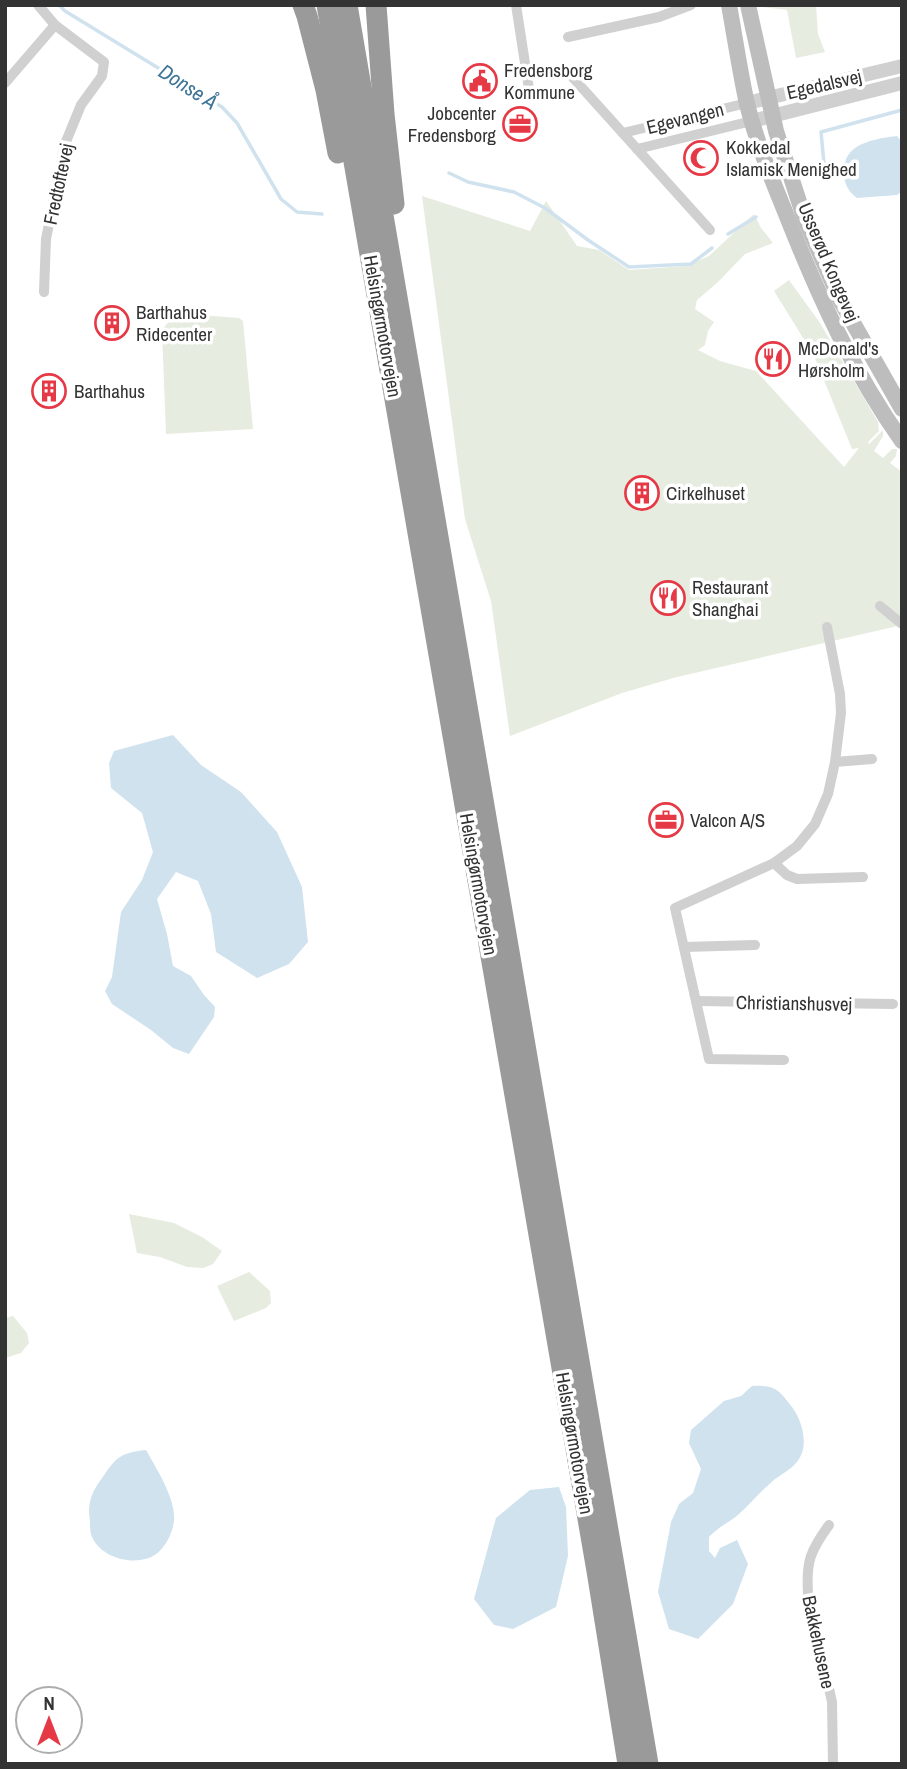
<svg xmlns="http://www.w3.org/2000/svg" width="907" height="1769" viewBox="0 0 907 1769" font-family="'Archivo Narrow',sans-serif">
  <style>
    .green { fill: #e6ecdf }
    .water { fill: #cfe2ee }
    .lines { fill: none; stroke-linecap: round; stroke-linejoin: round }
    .stream { stroke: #cfe2ee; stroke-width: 3.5 }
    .minor { stroke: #d0d0d0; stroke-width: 10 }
    .tertiary { stroke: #d0d0d0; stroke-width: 14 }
    .secondary { stroke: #bdbdbd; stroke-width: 16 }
    .motorway { stroke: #9a9a9a; stroke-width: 21 }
    .labels { text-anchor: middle; stroke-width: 7; stroke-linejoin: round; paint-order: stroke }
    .poi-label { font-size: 19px; fill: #333; stroke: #fff; text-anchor: start }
    .street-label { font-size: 19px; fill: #333; stroke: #fff }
    .water-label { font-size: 21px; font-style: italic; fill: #3f7597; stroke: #fff }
  </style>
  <rect width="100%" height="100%" fill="#fff"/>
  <!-- green -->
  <g class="green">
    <polygon points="762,5 816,5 818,34 825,52 796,58 787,10 763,7"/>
    <polygon points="422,196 530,231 546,201 577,246 599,250 629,270 686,266 709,256 754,214 761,228 773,243 745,254 718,282 697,300 695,309 714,322 708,331 705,345 698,350 720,361 756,371 844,467 859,448 852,449 808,341 805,341 774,291 789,280 820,323 878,422 879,431 868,442 869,444 883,430 883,436 874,451 883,458 892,449 897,449 896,456 890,463 902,472 902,625 677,677 622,693 510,736 491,601 465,519"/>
    <path d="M200,315l39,3 4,3 10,108 -87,5 -4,-103c8,-16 22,-15 38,-16z"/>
    <polygon points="129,1214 174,1223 202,1237 222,1251 213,1264 203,1268 187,1267 160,1257 137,1253"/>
    <polygon points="249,1272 270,1291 271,1303 266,1308 234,1321 217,1286"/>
    <polygon points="13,1316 27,1333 29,1343 21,1353 5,1358 5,1318"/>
  </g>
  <!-- water -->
  <g class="water">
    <path d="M897,136l5,6v49l-5,4 -40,3c-8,-6 -13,-14 -13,-24 0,-4 0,-8 1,-11 4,-21 35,-25 52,-27z"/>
    <polygon points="173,735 201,765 241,792 277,832 302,887 308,942 289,964 257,978 216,952 211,914 198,881 176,872 157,899 167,934 173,966 191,976 204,995 215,1007 214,1017 189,1054 173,1048 151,1030 112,1004 105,991 112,977 121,912 142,880 153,852 142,813 111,788 109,763 114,751"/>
    <path d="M752,1386c24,-1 26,3 40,21 11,15 18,41 4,56 -6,7 -14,11 -21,16 -13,11 -24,24 -36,35 -9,8 -21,13 -30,23v14l6,7 5,-10 17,-8 11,24 -15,40 -35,35 -29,-10 -11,-37 13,-70 8,-18 14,-11 8,-24 -12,-26 2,-13 33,-29 17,-5z"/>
    <path d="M146,1450c10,18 30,49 28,70 -1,14 -11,33 -25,38 -20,7 -48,-1 -57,-21 -2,-4 -2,-11 -2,-16 -3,-15 1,-28 10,-40 16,-23 18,-28 46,-31z"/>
    <polygon points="559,1487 566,1507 568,1556 556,1607 513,1629 494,1625 474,1599 496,1518 530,1490"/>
  </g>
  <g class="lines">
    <!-- stream -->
    <g class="stream">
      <polyline points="59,5 65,11 222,107 237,123 281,199 297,212 322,214"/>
      <polyline points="819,169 824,164 821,132 902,110"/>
      <polyline points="449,173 468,182 514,192 545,208 588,240 629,267 691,264 712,248"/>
      <polyline points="728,234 756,217"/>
    </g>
    <!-- minor -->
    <g class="minor">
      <polyline points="38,5 55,25 104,62 102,76 81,105 65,144 46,239 44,292"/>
      <polyline points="516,5 529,89"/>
      <polyline points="568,37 659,17 691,5"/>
      <polyline points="566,70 710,230"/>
      <polyline points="5,83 55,25"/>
      <polyline points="623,133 747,103"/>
      <polyline points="637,149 752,121"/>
      <polyline points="880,606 902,624"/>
      <polyline points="835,762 872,759"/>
      <polyline points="774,863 787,875 797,879 863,877"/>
      <polyline points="684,947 755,945"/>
      <polyline points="696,1001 893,1004"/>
      <polyline points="784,1060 709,1059 675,908 774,863 797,846 815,824 828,794 835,762 841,713 840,694 827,627"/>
      <path d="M829,1525c-19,26 -23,37 -21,68l24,109 1,62"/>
    </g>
    <!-- tertiary -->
    <g class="tertiary">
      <polyline points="747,103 902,66"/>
      <polyline points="752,121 902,83"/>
    </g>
    <!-- secondary -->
    <g class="secondary">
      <path d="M729,5c6,33 11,67 18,99 10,40 26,78 41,115 31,78 65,153 114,222"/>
      <polyline points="748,5 776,131 804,217 840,300 902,409"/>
    </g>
    <!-- motorway -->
    <g class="motorway">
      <polyline points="303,5 307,16 326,90 338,153"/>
      <polyline points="327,5 597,1571 628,1764"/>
      <polyline points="347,5 648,1764"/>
      <polyline points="376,5 384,114 394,204"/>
    </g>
  </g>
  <!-- icons -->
  <defs>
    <g id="civic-ring" transform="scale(1.75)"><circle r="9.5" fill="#fff" stroke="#e63946" stroke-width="1.5"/><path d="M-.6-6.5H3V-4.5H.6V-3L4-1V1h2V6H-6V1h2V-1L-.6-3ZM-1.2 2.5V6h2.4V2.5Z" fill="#e63946"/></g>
    <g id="office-ring" transform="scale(1.75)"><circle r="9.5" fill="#fff" stroke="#e63946" stroke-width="1.5"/><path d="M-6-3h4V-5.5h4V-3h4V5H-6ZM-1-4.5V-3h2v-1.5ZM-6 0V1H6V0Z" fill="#e63946"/></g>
    <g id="mosque-ring" transform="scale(1.75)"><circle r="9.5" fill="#fff" stroke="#e63946" stroke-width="1.5"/><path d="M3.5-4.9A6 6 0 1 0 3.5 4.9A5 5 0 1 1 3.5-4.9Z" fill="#e63946"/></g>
    <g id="building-ring" transform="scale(1.75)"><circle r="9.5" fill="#fff" stroke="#e63946" stroke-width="1.5"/><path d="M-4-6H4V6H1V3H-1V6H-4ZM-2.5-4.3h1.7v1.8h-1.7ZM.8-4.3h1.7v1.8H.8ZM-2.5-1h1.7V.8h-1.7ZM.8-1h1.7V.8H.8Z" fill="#e63946"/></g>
    <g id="restaurant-ring" transform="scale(1.75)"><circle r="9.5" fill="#fff" stroke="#e63946" stroke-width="1.5"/><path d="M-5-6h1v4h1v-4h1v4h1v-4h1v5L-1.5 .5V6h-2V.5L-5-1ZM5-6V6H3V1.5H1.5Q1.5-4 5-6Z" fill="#e63946"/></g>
  </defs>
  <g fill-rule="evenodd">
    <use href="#civic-ring" x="480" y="81"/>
    <use href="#office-ring" x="520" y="124"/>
    <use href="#mosque-ring" x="701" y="158"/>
    <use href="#building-ring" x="112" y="323"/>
    <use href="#restaurant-ring" x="773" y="359"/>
    <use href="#building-ring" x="49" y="391"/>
    <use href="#building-ring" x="642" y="493"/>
    <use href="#restaurant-ring" x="668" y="598"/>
    <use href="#office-ring" x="666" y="820"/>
  </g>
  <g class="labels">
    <!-- poi labels -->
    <g class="poi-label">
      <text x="504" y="77">Fredensborg<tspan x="504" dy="22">Kommune</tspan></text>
      <text x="496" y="120" text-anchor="end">Jobcenter<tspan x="496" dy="22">Fredensborg</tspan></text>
      <text x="726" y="154">Kokkedal<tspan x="726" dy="22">Islamisk Menighed</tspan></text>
      <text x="136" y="319">Barthahus<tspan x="136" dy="22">Ridecenter</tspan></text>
      <text x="798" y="355">McDonald's<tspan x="798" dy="22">Hørsholm</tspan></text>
      <text x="74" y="398">Barthahus</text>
      <text x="666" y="500">Cirkelhuset</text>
      <text x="692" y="594">Restaurant<tspan x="692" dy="22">Shanghai</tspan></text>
      <text x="690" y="827">Valcon A/S</text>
    </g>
    <!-- street labels -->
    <g class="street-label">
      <text transform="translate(824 84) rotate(-13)" y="7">Egedalsvej</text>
      <text transform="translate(685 118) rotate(-14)" y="7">Egevangen</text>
      <text transform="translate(58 184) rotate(-78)" y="7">Fredtoftevej</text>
      <text transform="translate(829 262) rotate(67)" y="7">Usserød Kongevej</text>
      <text transform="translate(383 326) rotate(80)" y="7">Helsingørmotorvejen</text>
      <text transform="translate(479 884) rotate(80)" y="7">Helsingørmotorvejen</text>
      <text transform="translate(794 1003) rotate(1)" y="7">Christianshusvej</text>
      <text transform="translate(575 1443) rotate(80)" y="7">Helsingørmotorvejen</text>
      <text transform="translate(819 1642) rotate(78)" y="7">Bakkehusene</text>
    </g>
    <!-- water labels -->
    <g class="water-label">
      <text transform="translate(188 87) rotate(33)" y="7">Donse Å</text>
    </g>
  </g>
  <!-- border -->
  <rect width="907" height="1769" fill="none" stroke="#333333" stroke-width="14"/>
  <!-- north arrow -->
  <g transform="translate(49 1720)"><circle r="33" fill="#ffffff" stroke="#adadad" stroke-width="2"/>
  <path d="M0-5L12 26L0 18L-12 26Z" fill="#e63946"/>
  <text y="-10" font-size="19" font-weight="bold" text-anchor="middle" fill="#333333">N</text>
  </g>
</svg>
